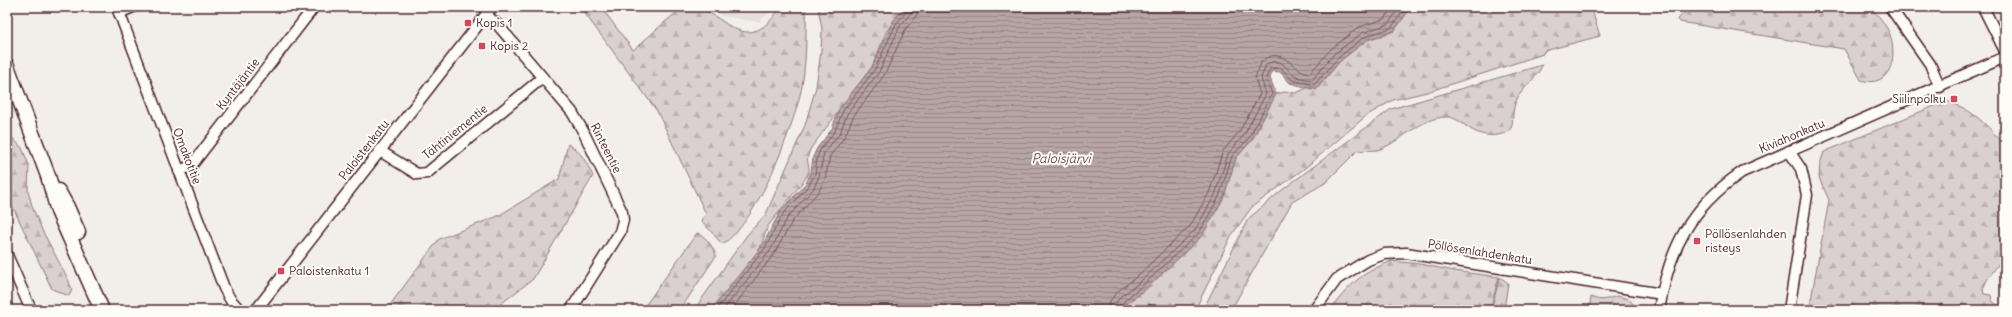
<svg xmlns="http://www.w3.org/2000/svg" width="2012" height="317" viewBox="0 0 2012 317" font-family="Delius,sans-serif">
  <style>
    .built { fill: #e5dfdd }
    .forest { fill: url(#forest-firs); stroke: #92787d }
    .water { fill: url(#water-rules); stroke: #8b6f75 }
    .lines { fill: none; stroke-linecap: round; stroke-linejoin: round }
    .shore { stroke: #76555c; stroke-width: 1 }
    .street-casing { stroke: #4a1f2b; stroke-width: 13 }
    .secondary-casing { stroke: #4a1f2b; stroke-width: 17 }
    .street { stroke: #fdfcf7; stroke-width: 10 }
    .secondary { stroke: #fdfcf7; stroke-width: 14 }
    .poi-dot { fill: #d1495b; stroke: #fdfcf7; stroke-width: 1.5 }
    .labels { text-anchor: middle; stroke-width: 4; stroke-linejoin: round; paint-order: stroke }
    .poi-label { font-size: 12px; fill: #4a1f2b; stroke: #fdfcf7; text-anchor: start }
    .street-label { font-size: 12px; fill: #4a1f2b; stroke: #fdfcf7 }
    .water-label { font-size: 13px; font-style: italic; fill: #704e56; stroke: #fdfcf7 }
  </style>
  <defs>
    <pattern id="forest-firs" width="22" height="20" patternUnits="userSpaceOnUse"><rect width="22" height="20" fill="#d9d0cf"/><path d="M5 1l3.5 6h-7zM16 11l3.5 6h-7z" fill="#bcb2b2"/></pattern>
    <pattern id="water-rules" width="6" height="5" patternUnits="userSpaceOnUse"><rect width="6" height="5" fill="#b7a5a6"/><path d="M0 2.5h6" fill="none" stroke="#978687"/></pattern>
  </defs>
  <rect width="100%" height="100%" fill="#f2efeb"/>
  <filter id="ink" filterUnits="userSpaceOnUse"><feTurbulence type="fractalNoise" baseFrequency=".025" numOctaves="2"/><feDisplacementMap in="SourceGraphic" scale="8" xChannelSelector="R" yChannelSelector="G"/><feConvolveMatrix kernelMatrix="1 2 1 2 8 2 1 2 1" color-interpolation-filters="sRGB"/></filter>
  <g filter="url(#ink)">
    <!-- built -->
    <polygon class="built" points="712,7 775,7 759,22 721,16"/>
    <!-- forest -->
    <g class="forest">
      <path d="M580,7h21l32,43c9,-7 45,-41 52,-43 28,-7 48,40 78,20 7,-5 13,-13 18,-20h24c2,7 1,16 1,24 0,19 -1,37 -4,55 -7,38 -46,140 -80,158l-21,-24 5,-6 -49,-103z"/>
      <path d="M818,7h86l-18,25 -14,35 -61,81c-7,14 -1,14 -2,26l-41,52 -10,27 -47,57h-17l53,-75 19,-21 39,-89 11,-38 5,-36 1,-22z"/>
      <polygon points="1411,7 1591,7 1600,36 1544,51 1543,54 1427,92 1393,100 1366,116 1305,168 1252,207 1231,236 1195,310 1122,310 1127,303 1145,290 1223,199 1236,158 1252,140 1276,94 1284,92 1296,93 1309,87 1316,90 1340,61 1367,40 1394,31"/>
      <path d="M1690,7h180c8,8 16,17 20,28 8,23 0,54 -29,45l-17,-31 -164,-27 -2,-3z"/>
      <path d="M1542,65c-2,10 -20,23 -25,34 -6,11 -3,23 -6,29 -3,5 -8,6 -13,7 -28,4 -37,-20 -53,-18 -23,1 -42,22 -62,31 -10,5 -18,0 -27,4l-31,31 -33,19 -61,108h-28l45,-91 34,-29 109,-81z"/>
      <path d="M1946,101c25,7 43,25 59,45v109l-18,25 -4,9 1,5 7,1 1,6 13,9h-124v-1l-71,-4 19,-105 -10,-22 1,-14 4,-12z"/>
      <polygon points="7,132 22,148 29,165 28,191 33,209 43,232 68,279 72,290 69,296 52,289 7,195"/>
      <path d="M568,144c14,8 18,18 25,32l-60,103 -40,31 -106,-1 52,-70 59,-23 61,-37z"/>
      <path d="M697,233c8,2 17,15 19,23l-36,54h-38z"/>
      <path d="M1392,261l28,3 34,7 45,6 -9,33h-160c20,-26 31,-37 62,-49z"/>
      <polygon points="1500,277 1508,283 1504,310 1491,310"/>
      <path d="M1617,296l12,3 9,11h-49l2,-13c10,5 16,2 26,-1z"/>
    </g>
    <!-- water -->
    <polygon class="water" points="905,7 1411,7 1394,31 1367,40 1340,61 1316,90 1290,83 1280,72 1272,71 1270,78 1276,94 1252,140 1236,158 1223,199 1202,236 1145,290 1127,303 1122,310 711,310 762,246 780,212 806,183 811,173 813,157 817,148 832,129 839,109 872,67 893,21"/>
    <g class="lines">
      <!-- shore -->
      <g class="shore">
        <polyline points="716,310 765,248 783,214 809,185 815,174 817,158 820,150 835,131 843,111 875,69 896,24 907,11 907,7"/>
        <polyline points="723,310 770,251 788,217 814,188 819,176 824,153 840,133 847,114 879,72 900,26 911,13 912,7"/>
        <polyline points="731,310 774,254 793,220 819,191 825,179 830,156 845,136 853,117 885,74 905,30 917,15 918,7"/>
        <path d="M1108,310l2,-9 7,-9 18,-14 55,-52 19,-33 14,-42 16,-19 21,-38 -5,-16 7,-17c21,-17 30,11 48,12l21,-24 28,-22 25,-8 9,-12"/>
        <path d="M1114,310l1,-6 6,-8 18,-13 56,-53 20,-35 13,-41 16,-19 22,-41 -5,-16 5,-13c16,-11 20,6 30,11 5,3 11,3 16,4l22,-26 28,-21 26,-9 12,-17"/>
        <polyline points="1119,310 1125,300 1142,286 1199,233 1219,197 1232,156 1249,138 1272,94 1266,78 1270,69 1281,68 1292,80 1314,85 1338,58 1364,37 1391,28 1406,7"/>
      </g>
      <!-- street casing -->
      <g class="street-casing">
        <g id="street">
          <polyline points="117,7 224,288 230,299 240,310"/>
          <polyline points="1890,7 1930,64 1940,87"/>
          <polyline points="1983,7 2005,51"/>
          <polyline points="119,13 133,7"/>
          <polyline points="486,15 497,24 572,112 583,131 622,212 623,220 620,232 571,310"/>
          <polyline points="380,151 417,174 427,173 542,78"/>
          <polyline points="1789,151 1801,169 1807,195 1789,310"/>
          <polyline points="179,171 191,166 314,7"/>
          <polyline points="7,255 31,310"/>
          <polyline points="256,310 492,7"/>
          <polyline points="1314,310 1337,279 1368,260 1384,254 1406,253 1662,294"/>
          <path d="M1659,310c10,-62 31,-102 83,-138l263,-115"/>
        </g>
      </g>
      <!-- secondary casing -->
      <g class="secondary-casing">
        <g id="secondary">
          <polyline points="7,66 48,176 58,211 102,310"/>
          <polyline points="58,191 67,207 78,232"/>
        </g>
      </g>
      <!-- street -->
      <use href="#street" class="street"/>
      <!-- secondary -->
      <use href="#secondary" class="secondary"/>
    </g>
  </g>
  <!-- markers -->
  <g class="poi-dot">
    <rect x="464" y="19" width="8" height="8" rx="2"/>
    <rect x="478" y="42" width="8" height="8" rx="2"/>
    <rect x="1950" y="95" width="8" height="8" rx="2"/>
    <rect x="1693" y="237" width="8" height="8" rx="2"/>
    <rect x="277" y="267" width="8" height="8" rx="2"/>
  </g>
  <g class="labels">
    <!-- poi labels -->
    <g class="poi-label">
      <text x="476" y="27">Kopis 1</text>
      <text x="490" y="50">Kopis 2</text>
      <text x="1946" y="103" text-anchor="end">Siilinpolku</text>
      <text x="1705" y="238">Pöllösenlahden<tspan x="1705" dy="14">risteys</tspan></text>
      <text x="289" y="275">Paloistenkatu 1</text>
    </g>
    <!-- street labels -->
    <g class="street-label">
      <text transform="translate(238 84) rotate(-52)" y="4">Kyntäjäntie</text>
      <text transform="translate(455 132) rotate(-39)" y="4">Tähtiniementie</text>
      <text transform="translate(1792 136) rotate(-23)" y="4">Kiviahonkatu</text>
      <text transform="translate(606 148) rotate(63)" y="4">Rinteentie</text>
      <text transform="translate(364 150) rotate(-52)" y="4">Paloistenkatu</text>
      <text transform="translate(187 156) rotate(69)" y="4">Omakotitie</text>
      <text transform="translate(1480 252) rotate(9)" y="4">Pöllösenlahdenkatu</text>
    </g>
    <!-- water labels -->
    <g class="water-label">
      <text x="1061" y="163">Paloisjärvi</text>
    </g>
  </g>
  <!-- margin -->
  <rect width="2012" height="317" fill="none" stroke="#fdfcf7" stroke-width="24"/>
  <rect x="12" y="12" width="1988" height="293" fill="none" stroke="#4a1f2b" stroke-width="1.5" filter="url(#ink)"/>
</svg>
